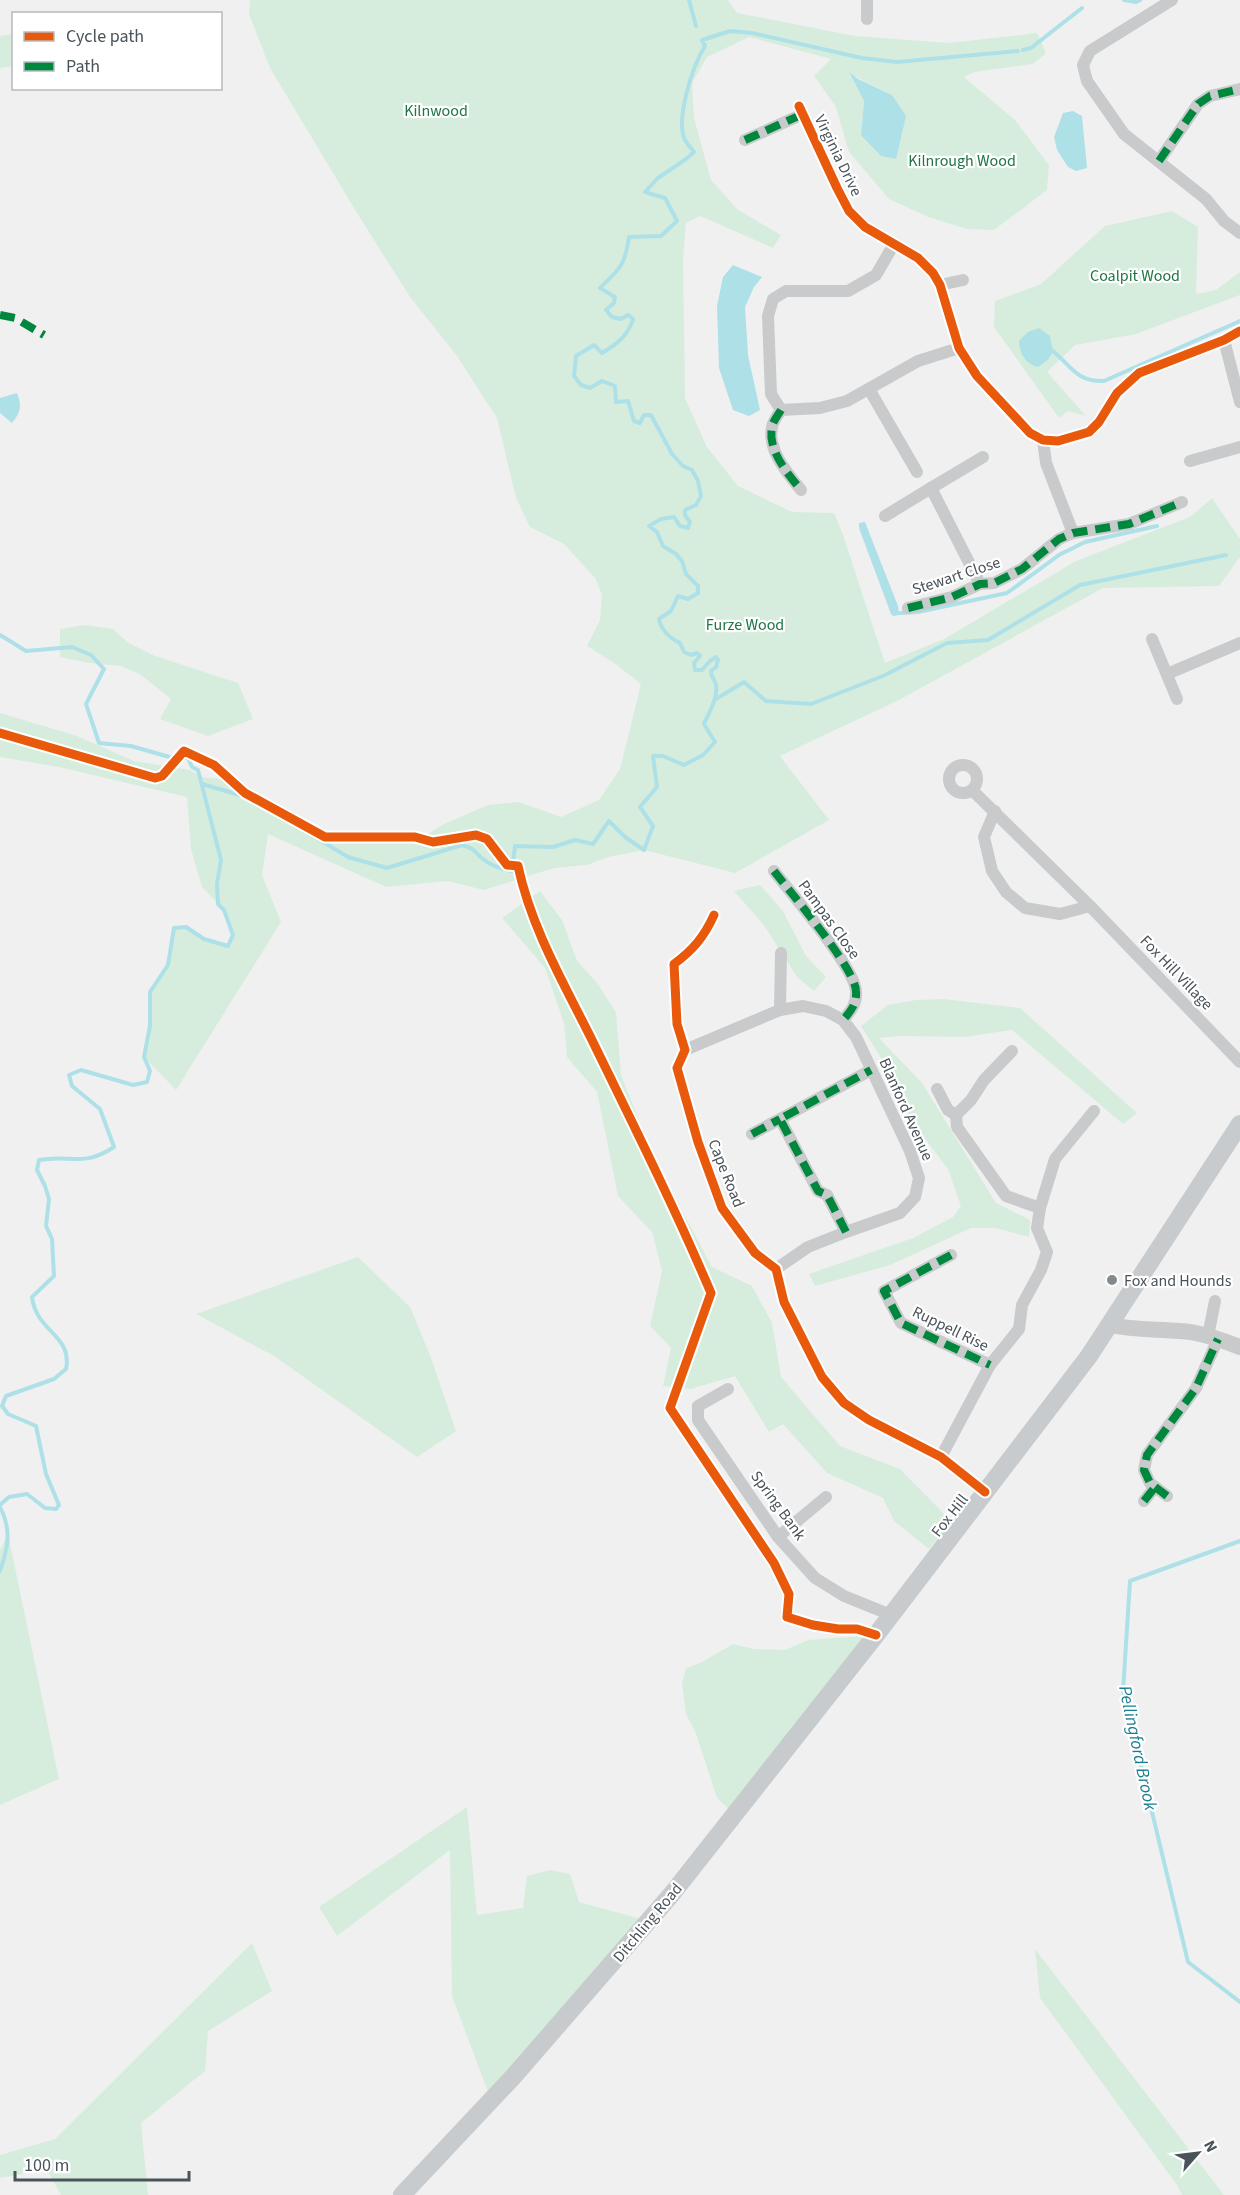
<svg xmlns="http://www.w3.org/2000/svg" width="1240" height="2195" viewBox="0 0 1240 2195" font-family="'Source Sans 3',sans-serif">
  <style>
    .green { fill: #d6eddd; fill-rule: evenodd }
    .water { fill: #aee0e8 }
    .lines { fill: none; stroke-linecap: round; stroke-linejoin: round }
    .stream { stroke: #aee0e8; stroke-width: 4 }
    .minor { stroke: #c8cacb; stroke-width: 12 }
    .tertiary { stroke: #c8cacb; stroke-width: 16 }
    .secondary { stroke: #c8cbcd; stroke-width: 18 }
    .quiet { stroke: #00873e; stroke-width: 8; stroke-dasharray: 15 8; stroke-linecap: butt }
    .cycleway-casing { stroke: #fff; stroke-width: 13 }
    .cycleway { stroke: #e8590c; stroke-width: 9 }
    .poi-dot { fill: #838a8e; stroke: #fff; stroke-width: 2 }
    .labels { text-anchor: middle; stroke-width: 4.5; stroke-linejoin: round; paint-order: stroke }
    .park-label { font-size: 16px; fill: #1f7544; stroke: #fff }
    .street-label { font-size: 16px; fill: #49535a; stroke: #fff }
    .poi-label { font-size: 16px; fill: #49535a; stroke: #fff; text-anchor: start }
    .water-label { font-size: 18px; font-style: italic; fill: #187f8f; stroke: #fff }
  </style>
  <rect width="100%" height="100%" fill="#f0f0f0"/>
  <!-- green -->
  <g class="green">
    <path d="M250,0h478l9,13 118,23 94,7 88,-10 9,20 -13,11 -58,8 -11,5 51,43 34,45 -2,25 -53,40 -27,-1 -39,-12 -39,-18 -40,-47 -13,-45 -22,-31 17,-17 -82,-22 -42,20 -15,26 2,35 17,62 27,30 43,25 -8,13 -73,-32 -14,7 -3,37 2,138 22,49 31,39 54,26 42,1 9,22 42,128 59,-24 132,-78 114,-44 22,-19 28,41v18l-21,29 -116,2 -204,112 -119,56 49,64 -94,53 -91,-23 -36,7 -21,8 -33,3 -70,22 -37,-9 -61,6 -118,-53 -6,41 19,47 -105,168 -32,-33 6,-31v-34l18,-27 6,-37 12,-1 18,12 24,7 5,-11 -9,-25 -22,-23 -11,-38 -4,-52 -128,-30 -59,-10v-44l77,23 57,25 56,9 11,7 28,3 49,34 36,18 101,10 29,-18 44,-19 31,-3 42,15 38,-17 21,-31 21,-85 -27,-21 -27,-17 13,-26 2,-25 -7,-17 -31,-34 -34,-17 -14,-29 -19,-80 -40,-62 -47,-59 -53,-84 -87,-145 -21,-54zM850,74l42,21 -31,40 3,-34z"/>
    <polygon points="13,34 13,66 0,68 0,36"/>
    <polygon points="1172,211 1198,227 1196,294 1216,290 1240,272 1240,295 1136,334 1075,345 1047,372 1086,416 1068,411 1059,418 994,327 995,301 1041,284 1105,226"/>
    <polygon points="84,625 113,629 127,642 155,656 238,683 253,719 208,736 160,719 171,699 141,675 121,666 89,663 60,657 60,629"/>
    <polygon points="760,885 783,911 806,956 826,977 814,991 797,977 763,924 734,891"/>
    <polygon points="540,891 562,920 577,961 598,984 616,1012 621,1075 652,1154 712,1267 752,1286 772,1323 781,1377 840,1446 900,1469 952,1522 929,1549 894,1521 883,1498 827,1473 783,1424 769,1432 735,1376 691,1389 663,1386 671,1348 650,1326 662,1271 652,1232 618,1196 597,1092 567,1057 564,1023 545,968 502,918"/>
    <polygon points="943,999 1020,1008 1137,1113 1123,1124 1012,1030 964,1037 899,1036 879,1038 922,1083 996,1203 1030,1220 1029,1237 995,1228 971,1228 890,1265 815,1286 809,1274 913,1238 953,1217 961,1206 948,1169 914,1124 878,1053 861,1026 888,1005 916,1000"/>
    <polygon points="358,1257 410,1307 430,1355 456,1431 417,1457 274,1356 196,1314"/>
    <polygon points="8,1534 59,1779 0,1805 0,1550"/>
    <polygon points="876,1635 734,1814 717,1798 695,1731 686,1714 682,1684 686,1668 700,1663 733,1644 754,1649 785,1650 808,1640"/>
    <polygon points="467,1807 477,1915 523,1908 527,1876 550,1870 570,1874 579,1902 648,1921 491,2100 452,1996 450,1850 337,1936 319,1907"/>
    <polygon points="252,1943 272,1991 208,2031 205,2071 141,2123 148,2195 61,2195 47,2170 0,2178 0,2155 55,2139"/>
    <polygon points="1035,1949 1224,2195 1182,2195 1177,2185 1040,1998"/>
  </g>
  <!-- water -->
  <g class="water">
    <polygon points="849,72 858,79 892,95 906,116 896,159 881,156 861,135 864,101"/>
    <polygon points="1073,111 1082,116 1087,168 1076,171 1068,167 1057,150 1054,137 1063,113"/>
    <polygon points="733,265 762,277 754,287 745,307 748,355 760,410 749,416 733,410 719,368 717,306 723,277"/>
    <path d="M1039,328l11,8 3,15 -5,9 -10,7c-13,-3 -18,-13 -19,-26l9,-9z"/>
    <path d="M17,393c5,13 4,19 -5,30l-12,-10v-15z"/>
    <polygon points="865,522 898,606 899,615 893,616 891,614 859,528 859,523"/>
  </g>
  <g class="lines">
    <!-- stream -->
    <g class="stream">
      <polyline points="689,0 696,26"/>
      <polyline points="1124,0 1136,2 1140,0"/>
      <polyline points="1023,50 1031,48 1082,8"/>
      <path d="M1053,351c19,16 24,31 51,30l136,-60"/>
      <polyline points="900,613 918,612 1007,593 1059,555 1085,542 1157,526"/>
      <path d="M0,635l26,16 46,-4 19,8 13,14 -18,35 13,39 32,3 42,12h15l4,9 6,3 23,90 -4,24 1,20 6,6 9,25 -5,11 -24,-7 -18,-12 -12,1 -6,37 -18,27v34l-6,31 6,14 -3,11 -14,3 -52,-15 -12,5 3,11 28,23 14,38c-32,21 -43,7 -75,13l-2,10 8,16 4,13 -3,27 6,13 2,37 -22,21c4,35 41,38 34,72l-12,10 -48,17 -4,10 6,8 28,12 10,48 13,31 -3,4 -11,-1 -18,-14 -18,3 -9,8"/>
      <polyline points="716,699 744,682 766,701 811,704 883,676 947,643 988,640 1080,585 1226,555"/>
      <path d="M202,784l48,14 98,59 39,11 75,-23c14,4 11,6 21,14 8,7 19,10 29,12l3,-25 38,1 22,-7 18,4 16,-23 16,16 19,13 9,-24 -13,-19 17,-20 -4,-31h10l21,9 19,-10 12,-13 -11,-18c5,-12 14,-25 12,-39 -1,-6 -5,-7 -5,-14l5,-4 2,-7 -2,-3 -6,4 -8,9h-7l-1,-7 6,-7 -3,-3 -6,2 -7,-3 -4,-9c-10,-5 -19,-13 -21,-24l12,-8 7,-15 10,3 10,-6v-7l-12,-12 -4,-13 -6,-7 -13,-8 -6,-14 -8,-6 12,-7 13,-2 6,9 8,2 2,-6 -5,-7v-5l11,-5 5,-9 -3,-15 -6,-11 -9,-4 -11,-12 -21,-39h-7l-4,8 -6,-2 -6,-20 -12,1 -1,-16 -13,-5 -12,7 -9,-3 -7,-9 2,-20 18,-11 8,8c15,-9 26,-17 31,-34l-5,-4 -7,4 -9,-2 -6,-7 8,-7 1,-6 -15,-9c20,-19 25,-23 29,-51l32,-1 16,-15 -12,-23 -20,-6 13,-14 28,-19 8,-7c-3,-4 -7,-8 -9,-12 -10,-21 8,-75 20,-94l-3,-6 28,-9 22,2 110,25 35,4 121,-11"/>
      <path d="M0,1507c12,23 8,41 0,64"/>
      <polyline points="1240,1541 1130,1581 1123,1691 1188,1962 1240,2002"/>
    </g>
    <!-- minor -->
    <g class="minor">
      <polyline points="1172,0 1090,51 1083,65 1087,81 1124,134 1206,199 1224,221 1240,233"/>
      <polyline points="867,19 867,0"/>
      <polyline points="799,106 837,188 849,211 865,227 918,258 933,273 940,285 959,348 977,376 1030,433 1043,440 1058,441 1089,432 1099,422 1117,393 1139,373 1224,340 1240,331"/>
      <polyline points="745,140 803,114"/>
      <polyline points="1159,161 1198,104 1210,96 1240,89"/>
      <polyline points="894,244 876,275 848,291 786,291 773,299 768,316 771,394 781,410 820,408 847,401 918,361 959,348"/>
      <polyline points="940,285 963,280"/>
      <polyline points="1224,340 1240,402"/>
      <polyline points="869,389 917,472"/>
      <path d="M781,410c-3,5 -8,11 -9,17 -5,23 16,47 29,63"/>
      <polyline points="1043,440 1046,463 1073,533"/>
      <polyline points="1190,461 1240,447"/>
      <polyline points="931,488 983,457"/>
      <polyline points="885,516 931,488 980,584"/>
      <polyline points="908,608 952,597 980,584 994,583 1022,569 1059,539 1073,533 1129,524 1182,502"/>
      <polyline points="1152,639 1177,699"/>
      <polyline points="1167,674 1240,643"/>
      <circle cx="963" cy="779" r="14"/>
      <polyline points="972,790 1090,906 1240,1062"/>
      <polyline points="995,811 984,837 992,871 1006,892 1025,908 1060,914 1090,906"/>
      <path d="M774,871c17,22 81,97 82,120 1,13 -5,20 -13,29"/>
      <path d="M714,915c-10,22 -21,35 -40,49l3,60 8,26 -8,18 21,74 24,66 33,45 21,16 8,33 38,75 22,26 25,17 72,37 44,35"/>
      <polyline points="780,1010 781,953"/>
      <polyline points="685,1050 780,1010 803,1006 826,1011 843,1020 856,1037 910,1151 919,1178 915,1197 900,1213 846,1232 808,1247 776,1269"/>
      <polyline points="937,1089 948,1110 956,1115 957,1127 1006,1196 1040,1208"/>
      <polyline points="956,1115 971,1100 984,1080 1012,1051"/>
      <polyline points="752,1134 780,1119"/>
      <polyline points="846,1232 827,1195 818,1191 780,1119 871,1070"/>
      <polyline points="951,1255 884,1291 901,1323 990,1365"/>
      <polyline points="1208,1336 1215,1301"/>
      <polyline points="728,1389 698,1406 698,1420 778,1537 815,1578 844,1596 891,1615"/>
      <polyline points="941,1457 990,1365 1019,1329 1022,1305 1041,1270 1047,1252 1037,1228 1040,1208 1055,1159 1094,1111"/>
      <polyline points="1167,1496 1150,1483 1144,1470 1147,1455 1196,1388 1218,1339"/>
      <polyline points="1144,1501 1155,1487"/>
      <polyline points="778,1537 826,1497"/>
    </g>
    <!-- tertiary -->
    <path class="tertiary" d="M1110,1325c24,5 46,4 70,6 20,1 41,9 60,16"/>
    <!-- secondary -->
    <polyline class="secondary" points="402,2195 513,2077 671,1895 876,1635 1089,1356 1240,1124"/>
    <!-- quiet -->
    <g class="quiet">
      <polyline points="745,140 803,114"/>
      <polyline points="1159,161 1198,104 1210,96 1240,89"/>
      <polyline points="0,315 15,318 44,335"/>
      <path d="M781,410c-3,5 -8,11 -9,17 -5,23 16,47 29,63"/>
      <polyline points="908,608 952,597 980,584 994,583 1022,569 1059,539 1073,533 1129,524 1182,502"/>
      <path d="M774,871c17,22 81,97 82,120 1,13 -5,20 -13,29"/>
      <polyline points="752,1134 780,1119"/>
      <polyline points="846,1232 827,1195 818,1191 780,1119 871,1070"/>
      <polyline points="951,1255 884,1291 901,1323 990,1365"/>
      <polyline points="1167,1496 1150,1483 1144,1470 1147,1455 1196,1388 1218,1339"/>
      <polyline points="1144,1501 1155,1487"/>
    </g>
    <!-- cycleway casing -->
    <g class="cycleway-casing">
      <g id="cycleway">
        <polyline points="799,106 837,188 849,211 865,227 918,258 933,273 940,285 959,348 977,376 1030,433 1043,440 1058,441 1089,432 1099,422 1117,393 1139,373 1224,340 1240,331"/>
        <path d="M0,733l155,45 7,-2 22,-25 30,14 31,28 80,44h90l18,5 43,-7 11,4 20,26 11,1c13,61 45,116 73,172 41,84 83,168 120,255l-41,115 104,155 15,31 -2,23 26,8 25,4h19l19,6"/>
        <path d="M714,915c-10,22 -21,35 -40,49l3,60 8,26 -8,18 21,74 24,66 33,45 21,16 8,33 38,75 22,26 25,17 72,37 44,35"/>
      </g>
    </g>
    <!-- cycleway -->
    <use href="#cycleway" class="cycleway"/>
  </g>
  <!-- markers -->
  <circle class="poi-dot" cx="1112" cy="1280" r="6"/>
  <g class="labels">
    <!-- park labels -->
    <g class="park-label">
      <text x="436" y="116">Kilnwood</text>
      <text x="962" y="166">Kilnrough Wood</text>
      <text x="1135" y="281">Coalpit Wood</text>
      <text x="745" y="630">Furze Wood</text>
    </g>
    <!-- street labels -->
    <g class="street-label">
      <text transform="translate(839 155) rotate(64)" y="6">Virginia Drive</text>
      <text transform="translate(956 575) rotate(-18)" y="6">Stewart Close</text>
      <text transform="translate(830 919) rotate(54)" y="6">Pampas Close</text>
      <text transform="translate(1177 972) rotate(46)" y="6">Fox Hill Village</text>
      <text transform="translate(907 1109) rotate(66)" y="6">Blanford Avenue</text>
      <text transform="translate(727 1173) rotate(68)" y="6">Cape Road</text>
      <text transform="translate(951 1328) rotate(26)" y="6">Ruppell Rise</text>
      <text transform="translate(779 1505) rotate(54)" y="6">Spring Bank</text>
      <text transform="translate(949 1515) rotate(-52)" y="6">Fox Hill</text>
      <text transform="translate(647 1922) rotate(-50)" y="6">Ditchling Road</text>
    </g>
    <!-- poi labels -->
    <g class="poi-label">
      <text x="1124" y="1286">Fox and Hounds</text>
    </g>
    <!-- water labels -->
    <g class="water-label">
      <text transform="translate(1138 1748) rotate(78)" y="6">Pellingford Brook</text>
    </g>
  </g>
  <!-- legend -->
  <rect x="12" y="12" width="210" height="78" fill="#ffffff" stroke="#b6babd" stroke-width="1.5"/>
  <rect x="24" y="32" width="30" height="9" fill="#e8590c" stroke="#b6babd" stroke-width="1.5"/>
  <text x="66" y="42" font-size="18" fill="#49535a">Cycle path</text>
  <rect x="24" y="62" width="30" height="9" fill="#00873e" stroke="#b6babd" stroke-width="1.5"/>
  <text x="66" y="72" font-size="18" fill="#49535a">Path</text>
  <!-- north arrow -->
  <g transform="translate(1198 2153) rotate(62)" stroke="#ffffff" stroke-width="4.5" paint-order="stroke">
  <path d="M0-4.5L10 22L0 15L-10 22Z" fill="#49535a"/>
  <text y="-9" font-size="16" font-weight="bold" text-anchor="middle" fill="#49535a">N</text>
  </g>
  <!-- scale -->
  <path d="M15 2171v9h174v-9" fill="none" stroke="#49535a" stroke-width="3"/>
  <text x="24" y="2171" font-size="18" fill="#49535a" stroke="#ffffff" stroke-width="4.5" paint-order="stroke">100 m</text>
</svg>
